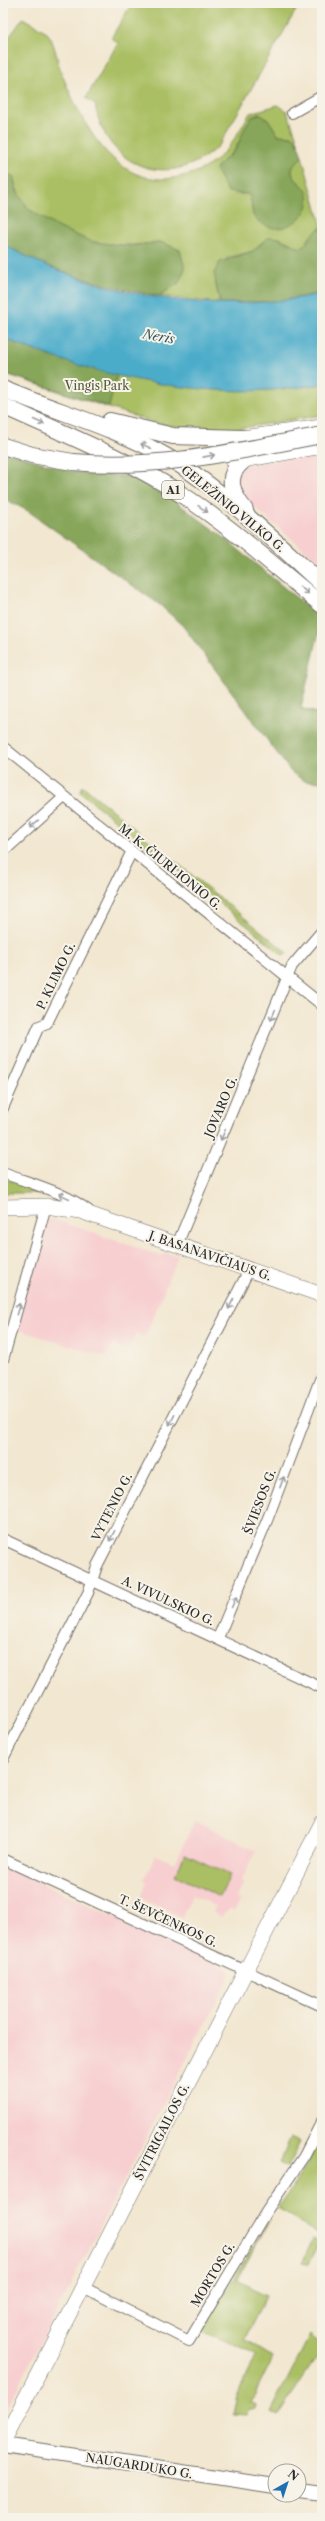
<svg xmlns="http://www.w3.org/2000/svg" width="325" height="2521" viewBox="0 0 325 2521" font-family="'Libre Caslon Text',serif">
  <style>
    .built { fill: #f7cfd0 }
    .green { fill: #aabf64; stroke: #6a7548 }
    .forest { fill: #87a65a; stroke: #596842 }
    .water { fill: #4bacca; stroke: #3b6c7a }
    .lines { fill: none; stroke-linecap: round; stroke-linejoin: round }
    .minor-casing { stroke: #716d65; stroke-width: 12 }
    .secondary-casing { stroke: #716d65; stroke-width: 16 }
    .primary-casing { stroke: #716d65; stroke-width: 16 }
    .trunk-casing { stroke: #716d65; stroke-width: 18 }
    .minor { stroke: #fff; stroke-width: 10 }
    .secondary { stroke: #fff; stroke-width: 14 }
    .primary { stroke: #fff; stroke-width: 15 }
    .trunk { stroke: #fff; stroke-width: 16 }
    .trunk-bridge-casing { stroke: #716d65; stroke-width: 18; stroke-linecap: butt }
    .trunk-bridge { stroke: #fff; stroke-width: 16 }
    .oneway { stroke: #a0a0a0 }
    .labels { text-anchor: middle; stroke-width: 4; stroke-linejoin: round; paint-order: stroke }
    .shield { fill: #f7f3e8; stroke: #686764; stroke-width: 1 }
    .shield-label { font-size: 11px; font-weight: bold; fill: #2b2b2b }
    .park-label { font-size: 12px; fill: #51573c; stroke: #f7f3e8 }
    .street-label { font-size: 12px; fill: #2b2b2b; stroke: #f7f3e8 }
    .water-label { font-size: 13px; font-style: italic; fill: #365863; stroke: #f7f3e8 }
  </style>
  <rect width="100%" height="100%" fill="#f7f3e8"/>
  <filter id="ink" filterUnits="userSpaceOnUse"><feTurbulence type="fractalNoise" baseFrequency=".025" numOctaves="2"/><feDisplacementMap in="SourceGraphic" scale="8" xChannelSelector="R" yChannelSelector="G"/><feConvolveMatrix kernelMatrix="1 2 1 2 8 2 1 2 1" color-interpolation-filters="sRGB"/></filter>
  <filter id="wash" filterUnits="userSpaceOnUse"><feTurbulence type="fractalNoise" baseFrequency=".012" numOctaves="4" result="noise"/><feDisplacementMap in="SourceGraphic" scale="16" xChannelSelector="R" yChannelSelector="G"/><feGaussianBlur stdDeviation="0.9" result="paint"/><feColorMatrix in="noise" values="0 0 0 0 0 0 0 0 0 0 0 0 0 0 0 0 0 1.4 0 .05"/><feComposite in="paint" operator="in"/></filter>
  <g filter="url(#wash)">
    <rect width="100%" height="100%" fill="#f2e7d0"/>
    <!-- built -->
    <g class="built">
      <polygon points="322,453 322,565 240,495 236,477 245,465"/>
      <polygon points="52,1219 161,1256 166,1253 178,1256 145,1337 136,1333 128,1351 113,1344 106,1357 15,1329 46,1222"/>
      <polygon points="195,1820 256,1851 241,1881 244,1882 236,1898 240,1901 234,1911 230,1909 224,1913 222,1917 213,1913 216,1906 192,1895 182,1917 140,1898 147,1882 144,1880 155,1855 174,1863"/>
      <polygon points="3,1866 227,1969 231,1973 3,2415"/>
    </g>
    <!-- green -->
    <g class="green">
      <path d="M132,3h168l-80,141c-46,48 -115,26 -125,-40l-9,-6 32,-55 -7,-5z"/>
      <path d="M23,18c7,5 20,10 25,16 7,9 9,27 13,38 19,46 51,116 112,106 44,-7 56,-29 77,-65l28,-8 9,6 12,33 -8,-8 -13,-1 -10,-16 -16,-3 -17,33 -19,19 18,26h14l4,4 1,17 52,-27c-5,-5 -17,-12 -13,-22 2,-4 7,-5 10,-10l20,71c-14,8 -12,15 -22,21l-21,-10 -16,3 -10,10 -26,7 -12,24 5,21 -62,-7 20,-12 -17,-42c-22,3 -45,5 -67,0 -17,-3 -54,-21 -66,-33 -8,-10 -12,-21 -15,-33l-10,-2v-128z"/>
      <path d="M3,338c24,11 50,17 76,24 88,26 151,37 243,22v31l-86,14 -57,-2 -24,-4 -152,-50z"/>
      <polygon points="83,786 164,853 161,857 80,792"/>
      <polygon points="173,860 288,953 283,955 171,864"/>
      <polygon points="3,1178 47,1193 3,1193"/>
      <polygon points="185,1854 230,1875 220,1897 175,1875"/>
      <polygon points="322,2136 322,2237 278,2208 302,2173"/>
      <polygon points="291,2138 300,2142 287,2167 279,2163"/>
      <polygon points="270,2219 237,2280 267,2295 244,2340 273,2358 251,2402 256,2405 255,2409 248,2411 247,2415 233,2414 237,2396 256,2356 241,2347 201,2331"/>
      <polygon points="313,2239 319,2242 308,2264 305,2264 302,2263"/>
      <polygon points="310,2335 322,2345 322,2349 278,2416 271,2412"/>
    </g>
    <!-- forest -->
    <g class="forest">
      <path d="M259,114l9,5 10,16 13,1 5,3 6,17c-3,6 -10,8 -10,15 0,9 10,12 14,19 10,18 -11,37 -28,38 -7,1 -17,-4 -22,-9 -7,-6 -2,-17 -8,-25l-20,-2 -12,-21c1,-8 13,-14 19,-21 8,-12 9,-32 24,-36z"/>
      <path d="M3,174l10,2 4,16 12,17 28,18 36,15 38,4 30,-4 19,8 5,19 -7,15 -20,12c-55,-10 -106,-24 -155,-52z"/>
      <path d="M322,227v66l-43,8 -59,2 -6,-30 6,-11 33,-11 16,-14 10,1 21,10c10,-6 8,-13 22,-21z"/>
      <polygon points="3,338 43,353 117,375 109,407 3,373"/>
      <polygon points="3,451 74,472 134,477 172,499 222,536 322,619 301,708 322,715 322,782 305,781 291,772 183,626 160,605 28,511 3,498"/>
    </g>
    <!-- water -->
    <path class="water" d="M3,244c91,52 217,74 319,49v91c-107,19 -219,-4 -319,-46z"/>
  </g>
  <g filter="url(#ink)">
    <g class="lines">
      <!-- minor casing -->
      <g class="minor-casing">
        <g id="minor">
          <polyline points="292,113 322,96"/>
          <polyline points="3,747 322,1005"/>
          <polyline points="3,852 63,798"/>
          <polyline points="3,1108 39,1026 47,1023 131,853"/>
          <path d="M3,1173c29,11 62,19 86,38"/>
          <polyline points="177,1245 292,966 322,931"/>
          <polyline points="3,1360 46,1206"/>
          <polyline points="3,1539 322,1688"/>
          <polyline points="218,1638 268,1518 322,1374"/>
          <polyline points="3,1759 88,1593 97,1566 249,1270"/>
          <polyline points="3,1859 322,2006"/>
          <polyline points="83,2287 189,2341 266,2212 304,2156 322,2121"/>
        </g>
      </g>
      <!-- secondary casing -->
      <g class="secondary-casing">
        <g id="secondary">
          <polyline points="3,2445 275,2486"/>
          <polyline points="299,2490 322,2493"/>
        </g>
      </g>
      <!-- primary casing -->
      <g class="primary-casing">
        <g id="primary">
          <polyline points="322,427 242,438 233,443 227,451 233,460 242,462 248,459 322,446"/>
          <polyline points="3,1207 46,1206 80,1211 322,1295"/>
          <polyline points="3,2442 322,1823"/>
        </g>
      </g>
      <!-- trunk casing -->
      <g class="trunk-casing">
        <g id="trunk">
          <path d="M3,389c52,22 108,37 157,64 56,30 114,88 162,131"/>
          <path d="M3,406c62,28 127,54 184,92 48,32 90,71 135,107"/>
          <polyline points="110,421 173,436 242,438"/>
          <polyline points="3,446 32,455 73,462"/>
          <path d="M242,462c-18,15 -9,33 3,48"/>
        </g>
      </g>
      <!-- minor -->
      <use href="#minor" class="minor"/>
      <!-- secondary -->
      <use href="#secondary" class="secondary"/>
      <!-- primary -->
      <use href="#primary" class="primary"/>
      <!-- trunk -->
      <use href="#trunk" class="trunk"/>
      <!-- trunk-bridge casing -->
      <g class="trunk-bridge-casing">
        <path id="trunk-bridge" d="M73,462c86,8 165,-11 249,-27"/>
      </g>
      <!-- trunk-bridge -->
      <use href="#trunk-bridge" class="trunk-bridge"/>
    </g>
    <!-- one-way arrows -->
    <defs><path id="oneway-shaft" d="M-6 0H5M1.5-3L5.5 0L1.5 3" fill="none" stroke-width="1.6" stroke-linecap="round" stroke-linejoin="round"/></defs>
    <g class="oneway">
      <use href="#oneway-shaft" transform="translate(39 422) rotate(24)"/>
      <use href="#oneway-shaft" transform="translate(146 446) rotate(-155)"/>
      <use href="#oneway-shaft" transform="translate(209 456) rotate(-11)"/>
      <use href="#oneway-shaft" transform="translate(203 509) rotate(35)"/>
      <use href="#oneway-shaft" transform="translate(304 590) rotate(39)"/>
      <use href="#oneway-shaft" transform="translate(34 824) rotate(138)"/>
      <use href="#oneway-shaft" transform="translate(273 1015) rotate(113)"/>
      <use href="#oneway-shaft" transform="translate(223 1135) rotate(113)"/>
      <use href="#oneway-shaft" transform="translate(64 1196) rotate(-155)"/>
      <use href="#oneway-shaft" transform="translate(231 1304) rotate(117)"/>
      <use href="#oneway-shaft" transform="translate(18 1309) rotate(-74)"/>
      <use href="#oneway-shaft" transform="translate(172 1420) rotate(117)"/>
      <use href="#oneway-shaft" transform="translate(282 1482) rotate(-70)"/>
      <use href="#oneway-shaft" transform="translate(112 1536) rotate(117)"/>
      <use href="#oneway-shaft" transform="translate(234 1602) rotate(-66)"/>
    </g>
  </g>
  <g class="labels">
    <!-- shield labels -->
    <rect class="shield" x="162" y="481" width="22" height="18" rx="3"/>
    <g class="shield-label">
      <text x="173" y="494">A1</text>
    </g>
    <!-- park labels -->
    <g class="park-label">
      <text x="97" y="390">Vingis Park</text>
    </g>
    <!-- street labels -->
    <g class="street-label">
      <text transform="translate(233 509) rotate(39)" y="4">GELEŽINIO VILKO G.</text>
      <text transform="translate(170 867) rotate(39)" y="4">M. K. ČIURLIONIO G.</text>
      <text transform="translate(56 976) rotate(-64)" y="4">P. KLIMO G.</text>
      <text transform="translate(221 1107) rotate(-67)" y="4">JOVARO G.</text>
      <text transform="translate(210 1256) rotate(19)" y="4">J. BASANAVIČIAUS G.</text>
      <text transform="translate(260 1502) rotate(-69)" y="4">ŠVIESOS G.</text>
      <text transform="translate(112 1507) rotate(-63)" y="4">VYTENIO G.</text>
      <text transform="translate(168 1601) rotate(25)" y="4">A. VIVULSKIO G.</text>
      <text transform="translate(168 1921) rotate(25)" y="4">T. ŠEVČENKOS G.</text>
      <text transform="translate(162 2132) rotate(-63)" y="4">ŠVITRIGAILOS G.</text>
      <text transform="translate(213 2275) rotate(-59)" y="4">MORTOS G.</text>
      <text transform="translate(139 2466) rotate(9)" y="4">NAUGARDUKO G.</text>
    </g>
    <!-- water labels -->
    <g class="water-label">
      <text transform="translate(159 336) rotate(10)" y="5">Neris</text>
    </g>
  </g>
  <!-- margin -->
  <rect width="325" height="2521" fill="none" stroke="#f7f3e8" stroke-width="16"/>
  <!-- north arrow -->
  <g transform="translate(287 2483) rotate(39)"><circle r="19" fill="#f7f3e8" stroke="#a5a39c"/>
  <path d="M0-3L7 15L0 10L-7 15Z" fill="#1f6fb2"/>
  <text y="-6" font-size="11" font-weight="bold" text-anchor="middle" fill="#2b2b2b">N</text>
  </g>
</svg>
